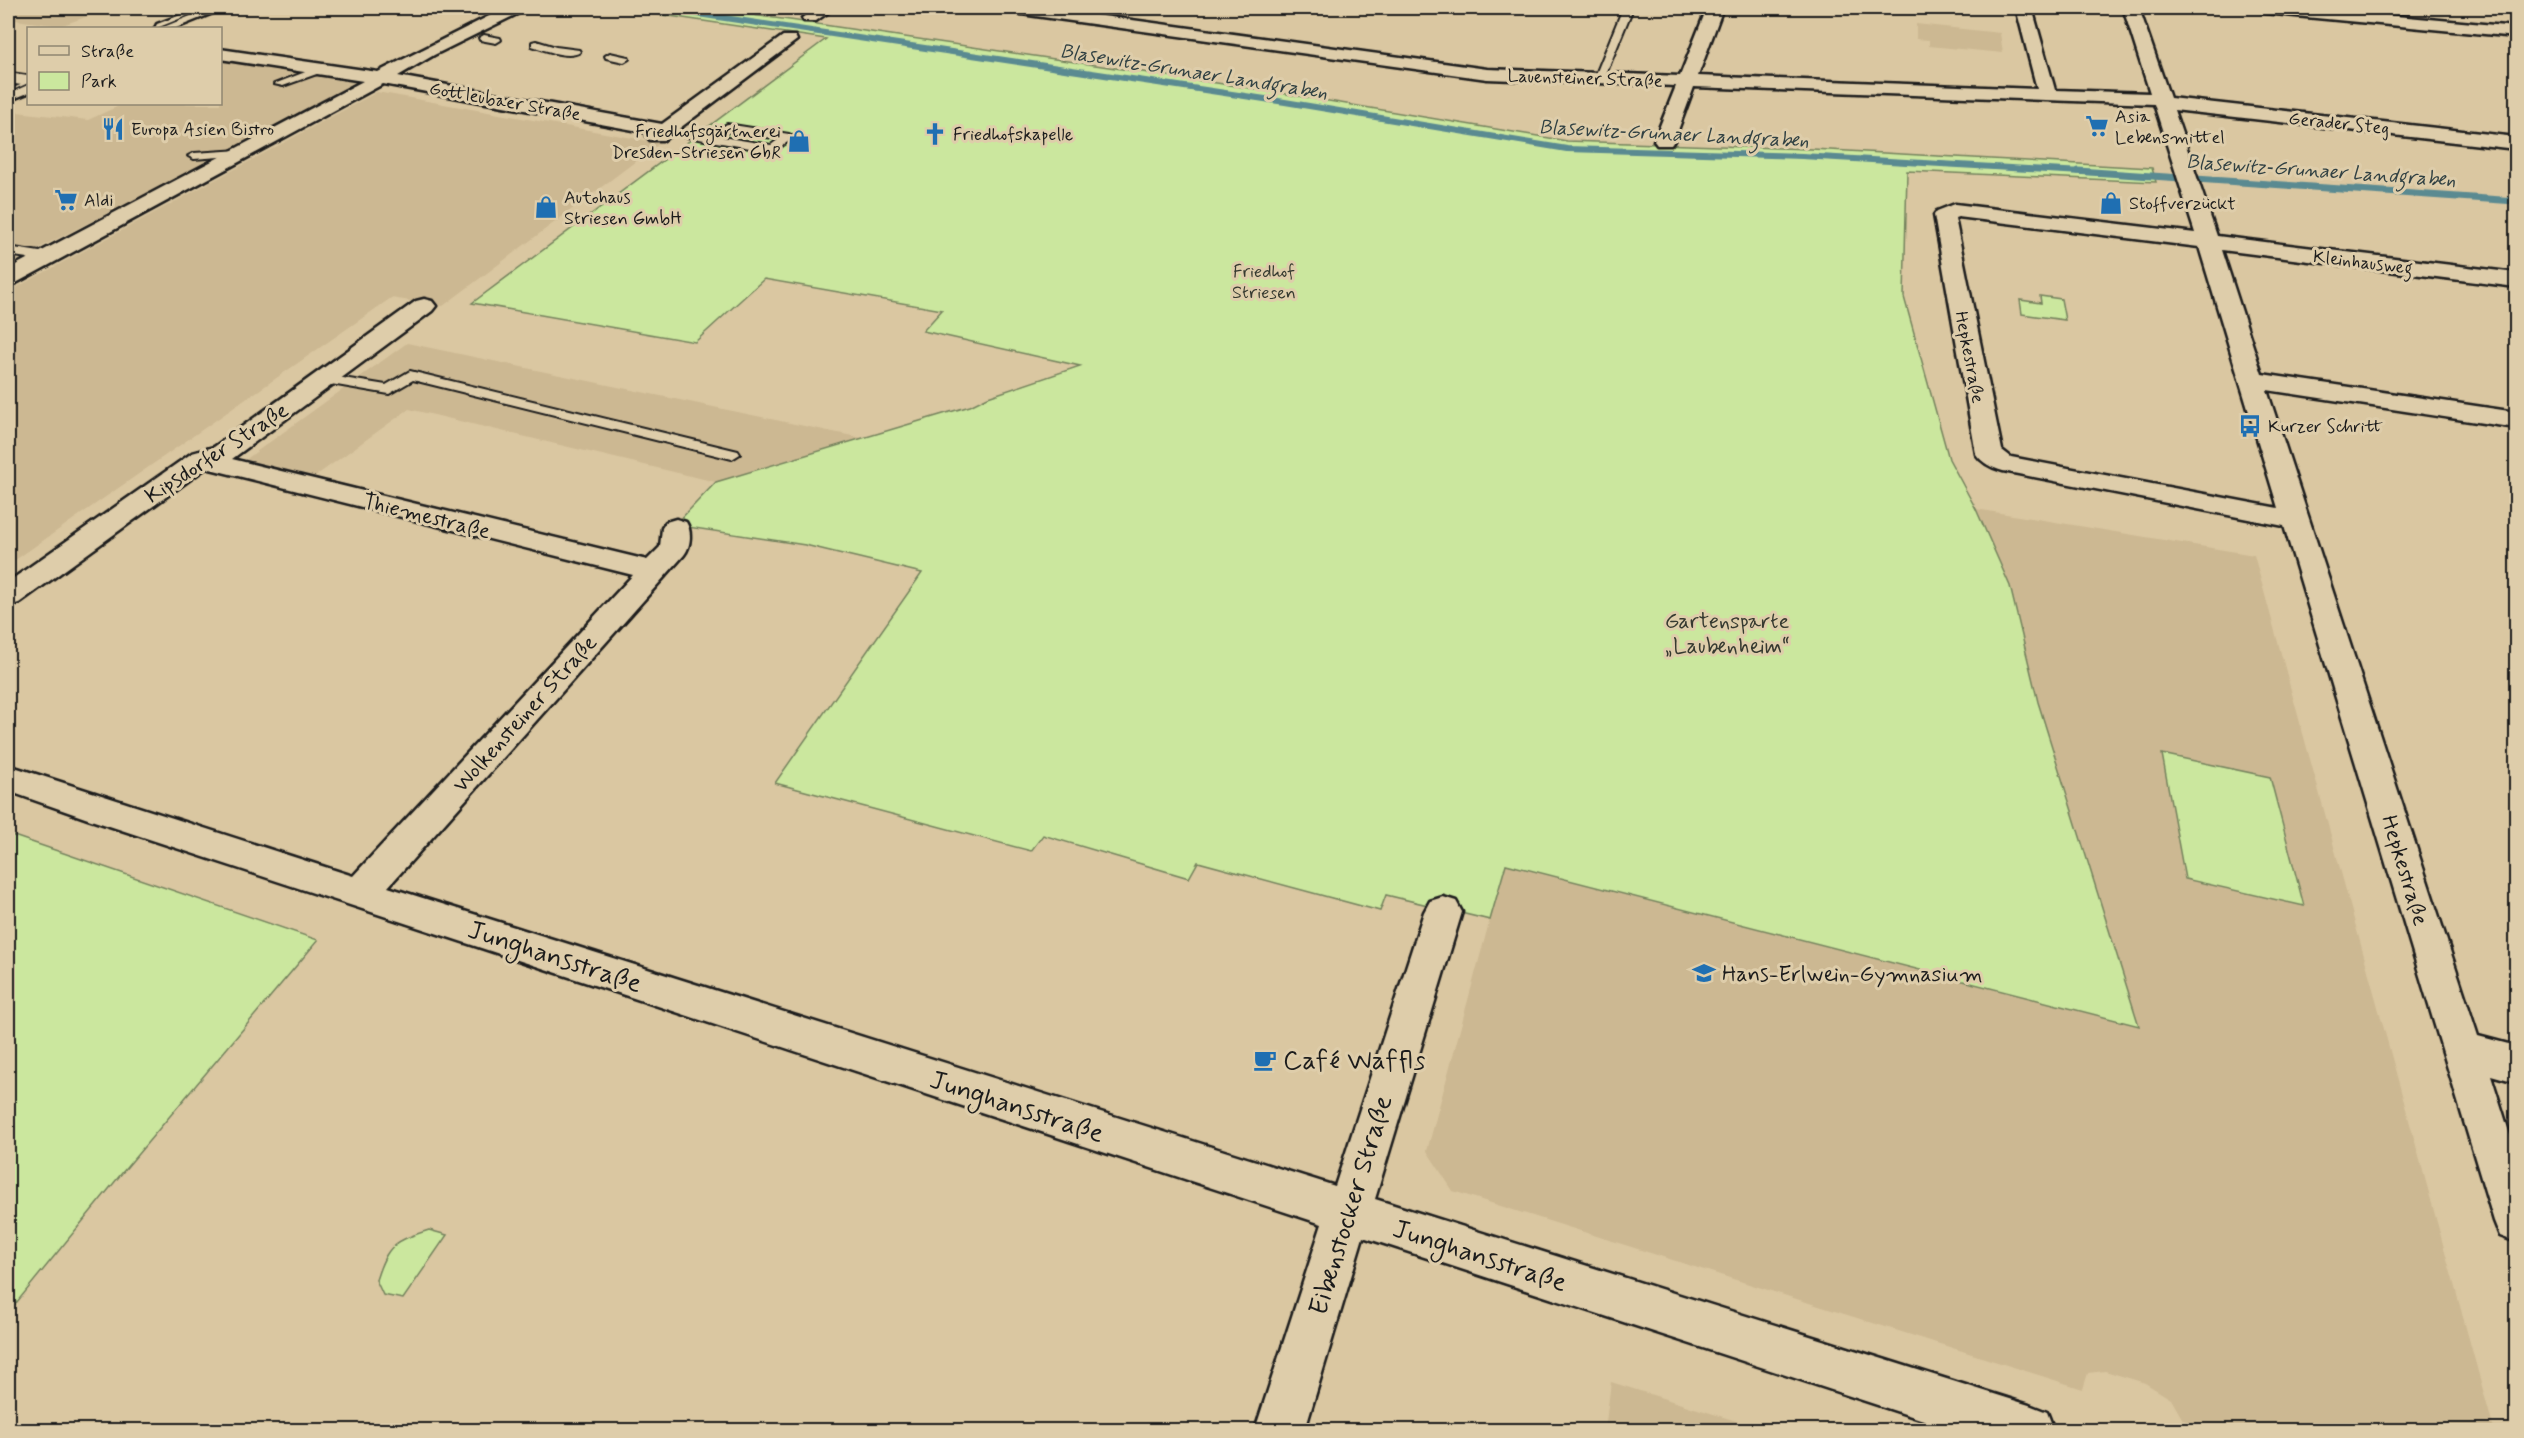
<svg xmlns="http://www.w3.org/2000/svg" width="2524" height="1438" viewBox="0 0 2524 1438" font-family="Mynerve,sans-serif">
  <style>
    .built { fill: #ccb892 }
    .green { fill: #cbe79e; stroke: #74825d; stroke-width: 1.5 }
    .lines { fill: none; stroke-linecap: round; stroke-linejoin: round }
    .stream-far1 { stroke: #5a8a91; stroke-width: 6 }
    .stream { stroke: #5a8a91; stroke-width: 7 }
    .service-casing { stroke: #1c1c1c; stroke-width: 4 }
    .minor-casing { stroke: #1c1c1c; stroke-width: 5 }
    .secondary-casing { stroke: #1c1c1c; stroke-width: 5 }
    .service { fill: #decdaa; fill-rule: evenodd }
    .minor { fill: #decdaa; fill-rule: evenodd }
    .secondary { fill: #decdaa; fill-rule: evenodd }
    .tram { stroke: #1c1c1c; stroke-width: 1.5 }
    .labels { text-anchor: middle; stroke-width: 6; stroke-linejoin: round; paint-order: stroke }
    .far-street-label { font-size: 18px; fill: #1c1c1c; stroke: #decdaa }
    .far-poi-label { font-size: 18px; fill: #1c1c1c; stroke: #decdaa; text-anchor: start }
    .far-park-label { font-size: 18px; fill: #363a30; stroke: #decdaa }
    .far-water-label { font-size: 20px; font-style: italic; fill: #314143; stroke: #decdaa }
    .street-label { font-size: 22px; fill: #1c1c1c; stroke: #decdaa }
    .park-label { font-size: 22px; fill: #363a30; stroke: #decdaa }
    .poi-label { font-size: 22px; fill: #1c1c1c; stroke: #decdaa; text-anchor: start }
    .near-street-label { font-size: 27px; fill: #1c1c1c; stroke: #decdaa }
    .near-poi-label { font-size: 27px; fill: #1c1c1c; stroke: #decdaa; text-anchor: start }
  </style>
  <rect width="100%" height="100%" fill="#dac7a1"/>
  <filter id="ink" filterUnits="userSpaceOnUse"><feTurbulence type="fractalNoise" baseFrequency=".0167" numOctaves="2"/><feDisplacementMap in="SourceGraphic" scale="12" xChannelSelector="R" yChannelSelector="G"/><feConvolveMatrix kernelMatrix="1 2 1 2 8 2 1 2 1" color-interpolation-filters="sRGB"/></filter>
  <g filter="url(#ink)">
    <!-- built -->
    <g class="built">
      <polygon points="31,8 111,8 60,26 8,19 8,16"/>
      <polygon points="1916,24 2000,33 2003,53 1929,46 1929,40 1916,39"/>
      <polygon points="221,59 369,79 8,264 8,111 88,120 123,104 220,104"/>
      <polygon points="377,92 660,143 443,306 391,298 8,565 8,292"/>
      <polygon points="407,343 862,438 716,482 409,409 314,477 245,460"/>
      <polygon points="1976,509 2254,555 2494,1430 2215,1430 2183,1420 2171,1399 2145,1383 2105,1371 2088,1373 2083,1389 1453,1191 1427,1151 1505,864 2139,1026 2038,702 2010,586"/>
      <polygon points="1611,1382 1765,1430 1605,1430"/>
    </g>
    <!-- green -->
    <g class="green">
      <polygon points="615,8 697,8 790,20 1257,89 1567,141 1812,149 2152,168 2156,182 1907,171 1904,297 1949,459 1976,509 2010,586 2038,702 2139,1026 1506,864 1490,920 1386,895 1380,911 1198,862 1189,878 1043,835 1031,851 775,783 922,573 805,545 675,525 716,482 970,406 988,397 1080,366 923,331 942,310 764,279 695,342 472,303 826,39"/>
      <polygon points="2040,296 2061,299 2065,320 2022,314 2020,300 2041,303"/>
      <polygon points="2162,754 2270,777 2304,906 2185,879"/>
      <polygon points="8,834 318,940 122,1173 8,1313"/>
      <path d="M429,1230l18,5 -44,64 -20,-4 -7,-15c11,-35 18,-39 53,-50z"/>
    </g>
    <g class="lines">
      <!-- stream-far1 -->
      <polyline class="stream-far1" points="658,8 1285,102 1567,149 1802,156 2100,173"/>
      <!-- stream -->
      <polyline class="stream" points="2078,171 2516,201"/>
      <!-- service casing -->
      <g class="service-casing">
        <g id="service">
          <polygon points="1623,8 1633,8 1604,79 1595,81 1594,79"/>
          <polygon points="484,35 500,38 501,40 496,43 480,40 479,38"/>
          <path d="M536,41l20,6 23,3 1,2c-11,8 -35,-2 -48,-6v-4z"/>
          <polygon points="610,53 628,57 629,59 624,62 606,58 605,56"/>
          <polygon points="321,66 325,67 325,71 283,86 274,84"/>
          <path d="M727,124l62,10 6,3 -22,15 -108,-19 -6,-3 6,-3 45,8zM729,131l50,8 -8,6 -49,-8z"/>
          <polygon points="240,150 244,151 244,155 194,159 188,156 194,153"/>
          <polygon points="8,247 46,253 52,257 46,261 8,255"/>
          <polygon points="410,371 738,451 740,454 732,459 413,380 389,394 325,383 318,379 325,375 386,385"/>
        </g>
      </g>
      <!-- minor casing -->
      <g class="minor-casing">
        <g id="minor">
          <polygon points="505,8 525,8 523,11 434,55 398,76 662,124 783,36 795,36 797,40 664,140 650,140 647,136 650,133 383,84 16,283 8,285 8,269 363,81 220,59 220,49 378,72"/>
          <polygon points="816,8 834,8 816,21 804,21 802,18"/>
          <path d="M1006,8h39l442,61 193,7 27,-68h16l-25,68 339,13 -21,-81h16l23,82 95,3 -27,-85h16l31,90 346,39v12l-342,-39 43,126 299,37v14l-294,-37 40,124 254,38v16l-249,-38 211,646 38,10v36l-25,-7 25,79v88l-16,-6 -6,-15 -210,-695 -281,-55c-11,-3 -21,-8 -27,-17l-42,-239 3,-4 18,-7 240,29 -41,-129 -460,-17 -20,54 -3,4h-14l-3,-4 22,-55 -189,-7 -473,-66zM1958,217l241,30 79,261 -267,-51 -9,-7 -47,-232z"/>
          <polygon points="2256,8 2310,8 2516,27 2516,37 2264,13"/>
          <polygon points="8,73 28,76 28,86 8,83"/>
          <path d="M424,299l8,2 4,5 -4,5 -200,148 415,101 13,-13 2,-19 4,-6 10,-3 10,3c6,9 5,24 -2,33l-296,332 947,299 89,-274 6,-11 13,-4 13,4 6,11 -87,287 654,206 18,7 7,18h-100l-591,-193 -58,193h-50l67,-206 -1234,-405 -80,-28v-26l345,111 280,-301 -427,-107 -187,135 -11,3v-24l184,-129 22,-6 202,-146z"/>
        </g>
      </g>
      <!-- secondary casing -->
      <g class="secondary-casing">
        <g id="secondary">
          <polygon points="199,8 220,8 218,11 176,28 155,28 157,24"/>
          <polygon points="28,82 28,93 8,101 8,90"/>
        </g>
      </g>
      <!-- service -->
      <use href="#service" class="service"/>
      <!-- minor -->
      <use href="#minor" class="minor"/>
      <!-- secondary -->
      <use href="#secondary" class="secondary"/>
      <!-- tram -->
      <g class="tram">
        <polyline points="159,28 208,8"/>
        <polyline points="8,93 28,84"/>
      </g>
    </g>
  </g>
  <!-- icons -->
  <defs>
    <g id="supermarket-bare" transform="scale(1.8)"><path d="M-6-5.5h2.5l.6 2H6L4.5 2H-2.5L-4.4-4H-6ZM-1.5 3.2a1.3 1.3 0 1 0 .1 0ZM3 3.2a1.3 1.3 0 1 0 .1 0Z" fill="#1f6fb2" stroke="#decdaa" stroke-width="2.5" paint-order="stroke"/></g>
    <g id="restaurant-bare" transform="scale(1.8)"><path d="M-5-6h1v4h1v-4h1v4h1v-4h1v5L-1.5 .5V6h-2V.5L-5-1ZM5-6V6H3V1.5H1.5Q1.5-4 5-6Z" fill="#1f6fb2" stroke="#decdaa" stroke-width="2.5" paint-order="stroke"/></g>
    <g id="church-bare" transform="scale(1.8)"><path d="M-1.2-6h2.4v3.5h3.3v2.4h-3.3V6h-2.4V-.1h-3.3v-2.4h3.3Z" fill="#1f6fb2" stroke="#decdaa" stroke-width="2.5" paint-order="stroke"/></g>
    <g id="shop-bare" transform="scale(1.8)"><path d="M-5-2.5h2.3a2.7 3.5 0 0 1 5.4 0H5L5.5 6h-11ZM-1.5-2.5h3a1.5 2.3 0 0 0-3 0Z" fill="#1f6fb2" stroke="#decdaa" stroke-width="2.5" paint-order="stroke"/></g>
    <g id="bus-bare" transform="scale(1.8)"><path d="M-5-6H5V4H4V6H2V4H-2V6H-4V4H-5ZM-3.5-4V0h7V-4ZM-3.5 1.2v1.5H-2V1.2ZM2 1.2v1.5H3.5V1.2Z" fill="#1f6fb2" stroke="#decdaa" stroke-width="2.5" paint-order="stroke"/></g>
    <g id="school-bare" transform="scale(1.8)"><path d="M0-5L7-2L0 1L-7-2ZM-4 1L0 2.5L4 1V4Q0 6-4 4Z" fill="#1f6fb2" stroke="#decdaa" stroke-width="2.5" paint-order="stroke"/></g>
    <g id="cafe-bare" transform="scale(1.8)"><path d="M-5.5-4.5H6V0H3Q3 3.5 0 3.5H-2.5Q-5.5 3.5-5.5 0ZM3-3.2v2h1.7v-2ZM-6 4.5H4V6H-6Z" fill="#1f6fb2" stroke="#decdaa" stroke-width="2.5" paint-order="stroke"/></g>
  </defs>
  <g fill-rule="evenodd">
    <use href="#supermarket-bare" x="2097" y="126"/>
    <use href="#restaurant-bare" x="113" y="129"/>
    <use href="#church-bare" x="935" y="134"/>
    <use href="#shop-bare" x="799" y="141"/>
    <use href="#supermarket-bare" x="66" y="200"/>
    <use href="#shop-bare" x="2111" y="203"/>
    <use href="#shop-bare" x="546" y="207"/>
    <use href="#bus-bare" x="2250" y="426"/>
    <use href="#school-bare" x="1704" y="973"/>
    <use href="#cafe-bare" x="1265" y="1060"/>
  </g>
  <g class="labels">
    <!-- far-street labels -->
    <g class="far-street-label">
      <text transform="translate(1585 78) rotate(2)" y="6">Lauensteiner Straße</text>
      <text transform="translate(505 101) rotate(10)" y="6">Gottleubaer Straße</text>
      <text transform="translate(2339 123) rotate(6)" y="6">Gerader Steg</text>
      <text transform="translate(2363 262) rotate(7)" y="6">Kleinhausweg</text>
      <text transform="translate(1970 357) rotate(79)" y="6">Hepkestraße</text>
    </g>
    <!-- far-poi labels -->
    <g class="far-poi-label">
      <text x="2115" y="122">Asia<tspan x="2115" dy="21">Lebensmittel</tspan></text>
      <text x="131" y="135">Europa Asien Bistro</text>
      <text x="781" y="137" text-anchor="end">Friedhofsgärtnerei<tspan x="781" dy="21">Dresden-Striesen GbR</tspan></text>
      <text x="953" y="140">Friedhofskapelle</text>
      <text x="564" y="203">Autohaus<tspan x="564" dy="21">Striesen GmbH</tspan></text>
      <text x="84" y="206">Aldi</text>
      <text x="2129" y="209">Stoffverzückt</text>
      <text x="2268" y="432">Kurzer Schritt</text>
    </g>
    <!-- far-park labels -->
    <g class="far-park-label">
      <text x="1264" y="277">Friedhof<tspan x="1264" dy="21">Striesen</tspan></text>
    </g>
    <!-- far-water labels -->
    <g class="far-water-label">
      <text transform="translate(1194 71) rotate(9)" y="7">Blasewitz‐Grunaer Landgraben</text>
      <text transform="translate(1674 133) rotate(3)" y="7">Blasewitz‐Grunaer Landgraben</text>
      <text transform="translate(2321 170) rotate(4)" y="7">Blasewitz‐Grunaer Landgraben</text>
    </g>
    <!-- street labels -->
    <g class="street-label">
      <text transform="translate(216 452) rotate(-33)" y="8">Kipsdorfer Straße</text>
      <text transform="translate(427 515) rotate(14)" y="8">Thiemestraße</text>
      <text transform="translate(524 713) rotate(-48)" y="8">Wolkensteiner Straße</text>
      <text transform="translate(2406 870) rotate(73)" y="8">Hepkestraße</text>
    </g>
    <!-- park labels -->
    <g class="park-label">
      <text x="1727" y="628">Gartensparte<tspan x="1727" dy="25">„Laubenheim“</tspan></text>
    </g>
    <!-- poi labels -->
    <g class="poi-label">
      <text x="1722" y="981">Hans-Erlwein-Gymnasium</text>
    </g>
    <!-- near-street labels -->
    <g class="near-street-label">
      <text transform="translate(555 956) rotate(18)" y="9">Junghansstraße</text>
      <text transform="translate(1017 1106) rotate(18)" y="9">Junghansstraße</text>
      <text transform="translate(1350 1205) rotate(-73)" y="9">Eibenstocker Straße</text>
      <text transform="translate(1480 1255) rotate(18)" y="9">Junghansstraße</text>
    </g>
    <!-- near-poi labels -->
    <g class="near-poi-label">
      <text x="1283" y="1069">Café Waffls</text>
    </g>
  </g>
  <!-- margin -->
  <rect width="2524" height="1438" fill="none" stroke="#decdaa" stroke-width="30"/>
  <rect x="15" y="15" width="2494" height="1408" fill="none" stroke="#1c1c1c" stroke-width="2" filter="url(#ink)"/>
  <!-- legend -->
  <rect x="27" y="27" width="195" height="78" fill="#decdaa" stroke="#908671" stroke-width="1.5"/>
  <rect x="39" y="46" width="30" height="9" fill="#decdaa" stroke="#908671" stroke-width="1.5"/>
  <text x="81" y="57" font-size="18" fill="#1c1c1c">Straße</text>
  <rect x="39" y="72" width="30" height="18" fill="#cbe79e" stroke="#908671" stroke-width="1.5"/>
  <text x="81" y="87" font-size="18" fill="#1c1c1c">Park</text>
</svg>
